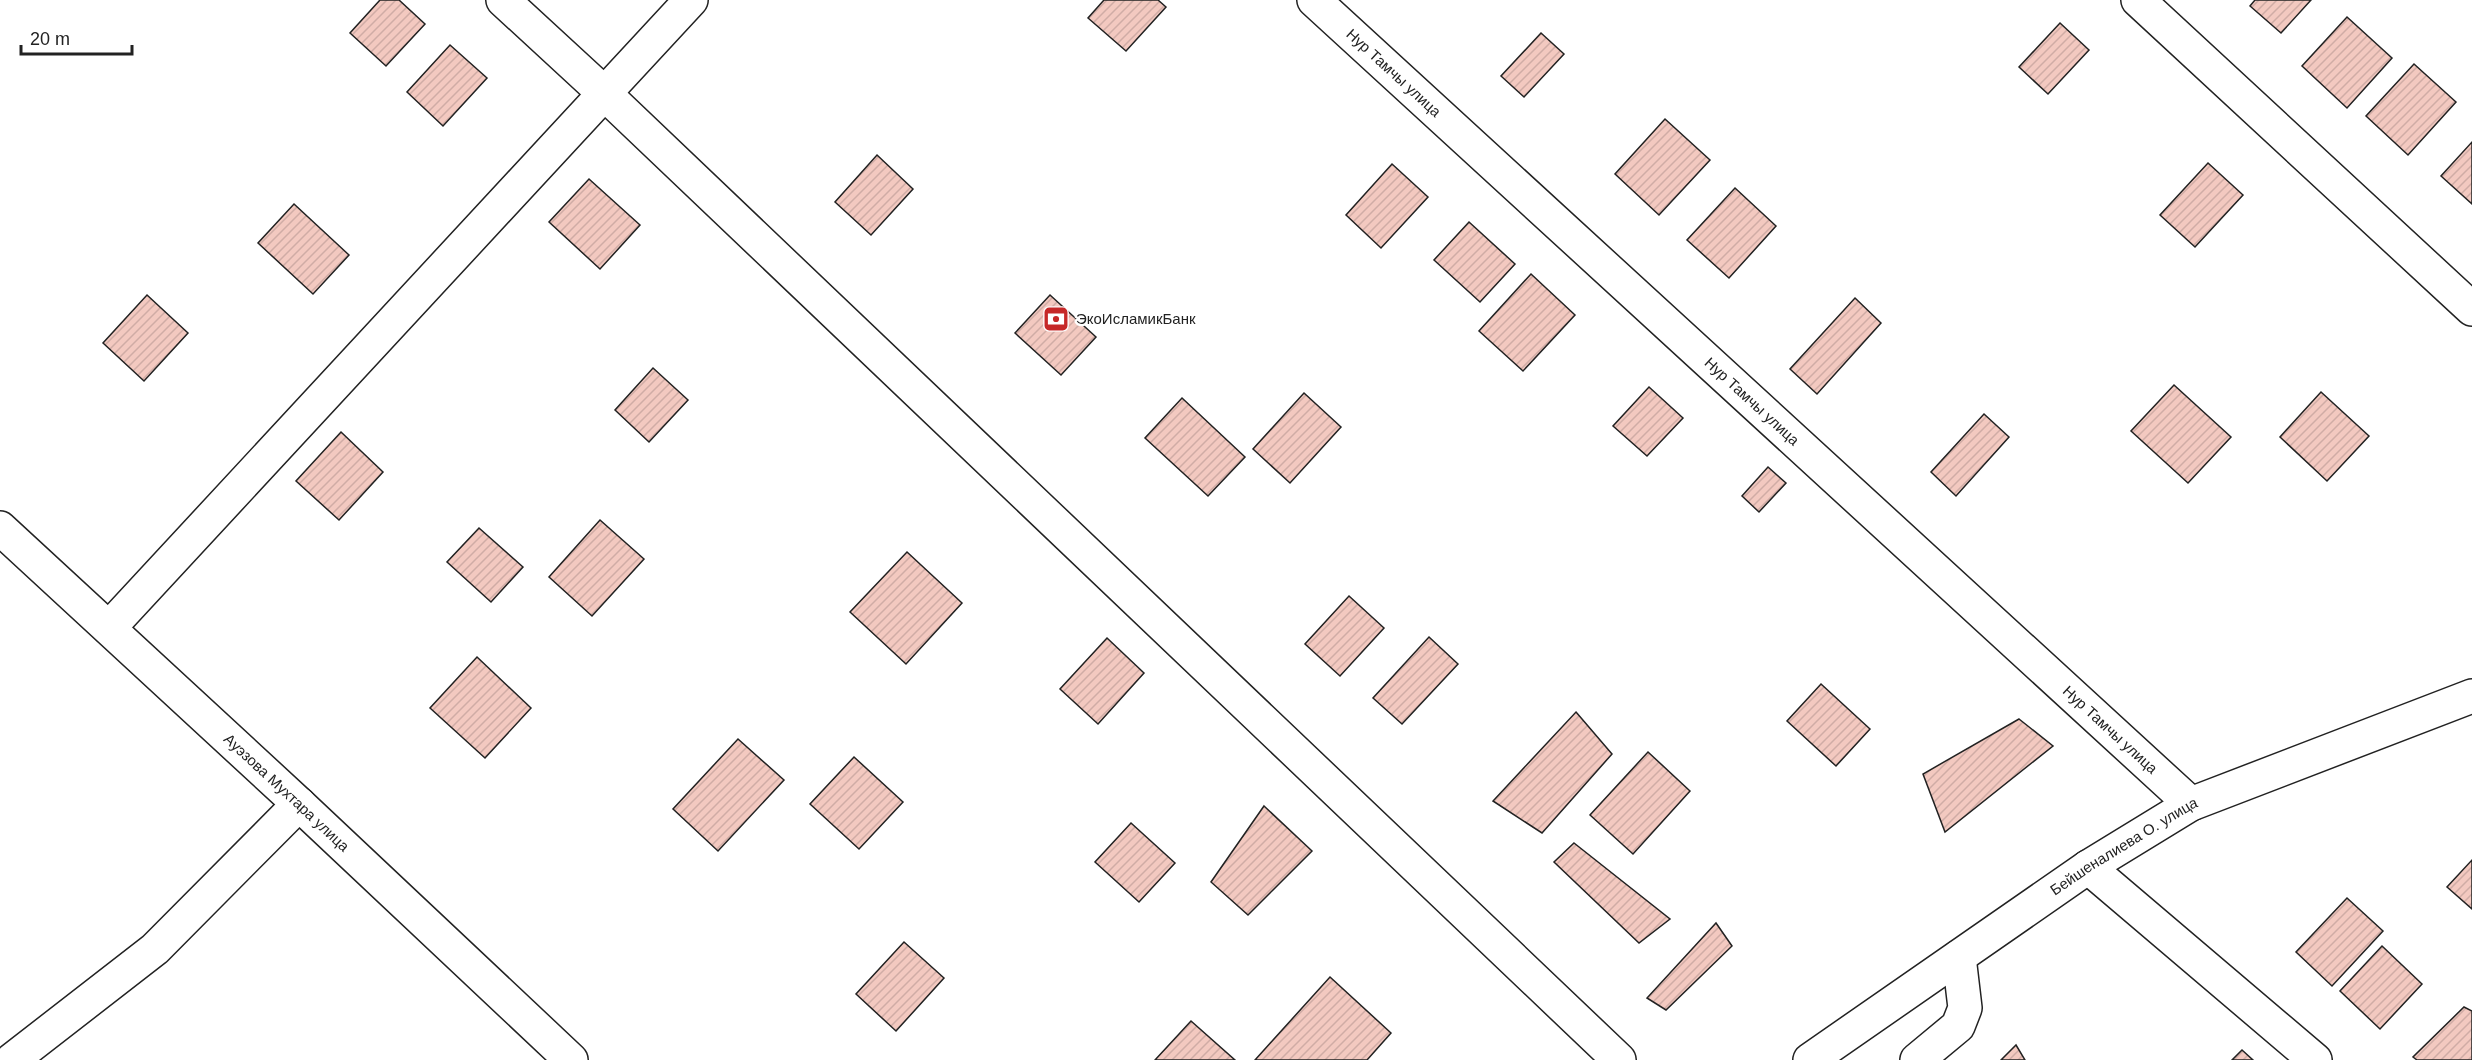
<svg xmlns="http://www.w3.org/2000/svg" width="2472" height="1060" viewBox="0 0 2472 1060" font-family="Arial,sans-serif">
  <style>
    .building { fill: url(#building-hatch); stroke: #222; stroke-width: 1.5 }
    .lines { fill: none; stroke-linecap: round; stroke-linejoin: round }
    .minor-casing { stroke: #222; stroke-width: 36 }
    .major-casing { stroke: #222; stroke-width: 36 }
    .minor { stroke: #fff; stroke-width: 33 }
    .major { stroke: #fff; stroke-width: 33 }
    .labels { text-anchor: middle; stroke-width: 4.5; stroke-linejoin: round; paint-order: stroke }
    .street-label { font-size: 15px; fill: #222; stroke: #fff }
    .poi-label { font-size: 15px; fill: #222; stroke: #fff; text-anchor: start }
  </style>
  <defs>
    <pattern id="building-hatch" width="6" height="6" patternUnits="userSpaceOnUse" patternTransform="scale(1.5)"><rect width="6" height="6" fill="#f3c9c0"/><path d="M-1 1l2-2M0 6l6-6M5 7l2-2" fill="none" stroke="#d0aca5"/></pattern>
  </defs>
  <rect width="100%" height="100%" fill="#fff"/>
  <!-- building -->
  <g class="building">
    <polygon points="380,0 399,0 425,24 386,66 350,33"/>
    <polygon points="1104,0 1158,0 1166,7 1126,51 1088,18"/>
    <polygon points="2255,0 2311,0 2281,33 2250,6"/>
    <polygon points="2347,17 2392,58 2347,108 2302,66"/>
    <polygon points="2060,23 2089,50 2048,94 2019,67"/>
    <polygon points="1541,33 1564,54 1524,97 1501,76"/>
    <polygon points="450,45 487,78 443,126 407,92"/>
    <polygon points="2414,64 2456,102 2408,155 2366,116"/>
    <polygon points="1665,119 1710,160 1659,215 1615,174"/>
    <polygon points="2472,142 2472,204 2441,176"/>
    <polygon points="877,155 913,189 871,235 835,202"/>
    <polygon points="2208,163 2243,195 2195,247 2160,215"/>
    <polygon points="1392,164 1428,197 1381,248 1346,215"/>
    <polygon points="589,179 640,225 600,269 549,222"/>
    <polygon points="1735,188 1776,226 1729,278 1687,240"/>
    <polygon points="294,204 349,255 313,294 258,243"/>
    <polygon points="1469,222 1515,264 1480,302 1434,260"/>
    <polygon points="1531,274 1575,315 1523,371 1479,331"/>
    <polygon points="147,295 188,333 144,381 103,343"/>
    <polygon points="1050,295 1096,337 1061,375 1015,333"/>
    <polygon points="1855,298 1881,323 1817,394 1790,369"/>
    <polygon points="653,368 688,400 649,442 615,410"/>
    <polygon points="2174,385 2231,437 2188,483 2131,431"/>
    <polygon points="1649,387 1683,418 1647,456 1613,426"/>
    <polygon points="2321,392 2369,436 2327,481 2280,437"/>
    <polygon points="1304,393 1341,427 1290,483 1253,449"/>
    <polygon points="1182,398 1245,457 1208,496 1145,438"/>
    <polygon points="1984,414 2009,437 1956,496 1931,472"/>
    <polygon points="341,432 383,472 339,520 296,481"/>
    <polygon points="1768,467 1786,483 1759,512 1742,496"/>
    <polygon points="600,520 644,559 592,616 549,577"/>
    <polygon points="479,528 523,567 491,602 447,562"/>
    <polygon points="907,552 962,603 906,664 850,612"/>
    <polygon points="1349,596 1384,628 1340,676 1305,644"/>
    <polygon points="1429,637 1458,664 1402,724 1373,698"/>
    <polygon points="1107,638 1144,673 1098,724 1060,689"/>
    <polygon points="477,657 531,708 485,758 430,708"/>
    <polygon points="1821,684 1870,729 1836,766 1787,721"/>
    <polygon points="1576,712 1612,754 1542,833 1493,801"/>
    <polygon points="2019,719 2053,746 1945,832 1923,774"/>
    <polygon points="738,739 784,780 718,851 673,809"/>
    <polygon points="1648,752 1690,791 1633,854 1590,815"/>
    <polygon points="854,757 903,802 859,849 810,804"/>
    <polygon points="1264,806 1312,851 1248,915 1211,882"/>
    <polygon points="1131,823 1175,863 1139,902 1095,862"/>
    <polygon points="1574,843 1670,919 1639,943 1554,862"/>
    <polygon points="2472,860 2472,909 2447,887"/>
    <polygon points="2347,898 2383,931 2332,986 2296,952"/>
    <polygon points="1716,923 1732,946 1666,1010 1647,998"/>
    <polygon points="904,942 944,978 896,1031 856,994"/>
    <polygon points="2382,946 2422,984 2380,1029 2340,991"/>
    <polygon points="1330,977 1391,1033 1367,1060 1255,1060"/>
    <polygon points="2464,1007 2472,1011 2472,1060 2417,1060 2413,1057"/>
    <polygon points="1191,1021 1235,1060 1155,1060"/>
    <polygon points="2016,1045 2025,1060 2001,1060"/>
    <polygon points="2242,1050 2253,1060 2232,1060"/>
  </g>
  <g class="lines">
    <!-- minor casing -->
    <g class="minor-casing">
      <g id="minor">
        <polyline points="503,0 605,94 1619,1060"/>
        <path id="s1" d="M1314,0l877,804"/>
        <polyline points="2138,0 2472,309"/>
        <polyline points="109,628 691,0"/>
        <polyline points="2088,867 2315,1060"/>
        <polyline points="12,1060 155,949 299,804"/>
        <path id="s2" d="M1810,1060l278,-193 103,-63 281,-108"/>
        <polyline points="1917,1060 1958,1026 1965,1008 1959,957"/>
      </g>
    </g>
    <!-- major casing -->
    <g class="major-casing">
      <g id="major">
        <path id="s3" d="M0,528l299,276 272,256"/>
      </g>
    </g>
    <!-- minor -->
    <use href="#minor" class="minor"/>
    <!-- major -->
    <use href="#major" class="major"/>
  </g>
  <!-- icons -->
  <defs>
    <g id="bank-square" transform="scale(1.35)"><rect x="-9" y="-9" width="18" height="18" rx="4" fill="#c62828" stroke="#fff"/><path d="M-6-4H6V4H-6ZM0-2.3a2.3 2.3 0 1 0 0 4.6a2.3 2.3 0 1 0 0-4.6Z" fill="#fff"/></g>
  </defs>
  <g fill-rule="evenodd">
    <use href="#bank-square" x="1056" y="319"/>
  </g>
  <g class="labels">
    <!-- street labels -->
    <g class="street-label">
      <text dy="5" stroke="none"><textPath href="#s1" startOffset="108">Нур Тамчы улица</textPath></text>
      <text dy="5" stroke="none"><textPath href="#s1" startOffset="594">Нур Тамчы улица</textPath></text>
      <text dy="5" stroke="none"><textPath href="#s1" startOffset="1080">Нур Тамчы улица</textPath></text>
      <text dy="5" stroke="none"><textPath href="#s3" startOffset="390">Ауэзова Мухтара улица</textPath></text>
      <text dy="5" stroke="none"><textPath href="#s2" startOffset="380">Бейшеналиева О. улица</textPath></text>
    </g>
    <!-- poi labels -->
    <g class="poi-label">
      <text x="1076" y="324">ЭкоИсламикБанк</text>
    </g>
  </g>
  <!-- scale -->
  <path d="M21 45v9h111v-9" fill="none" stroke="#222222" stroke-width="3"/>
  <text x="30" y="45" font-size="18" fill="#222222" stroke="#ffffff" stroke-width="4.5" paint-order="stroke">20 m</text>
</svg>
